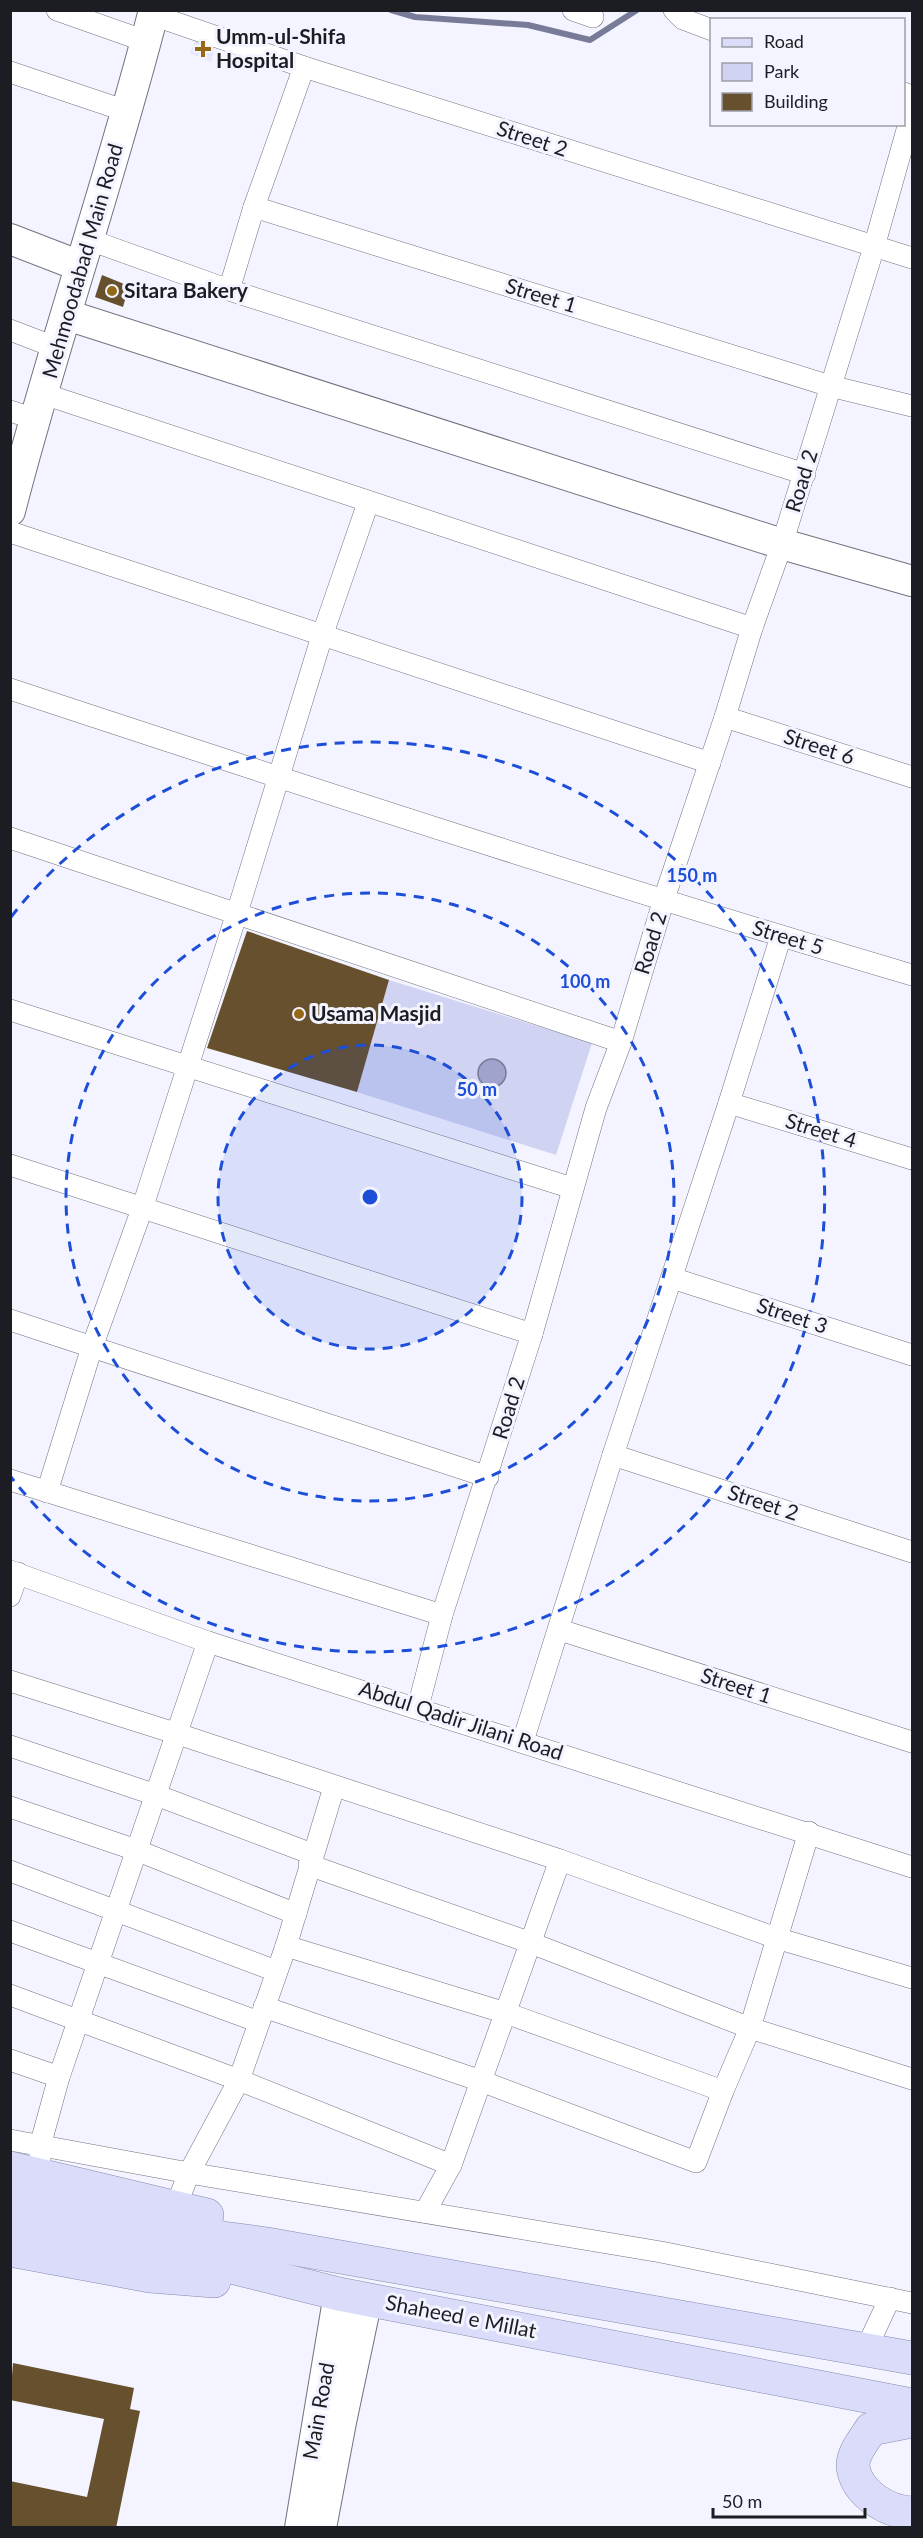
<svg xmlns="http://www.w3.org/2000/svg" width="923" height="2538" viewBox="0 0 923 2538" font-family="Lato,sans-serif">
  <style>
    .built { fill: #e5e7fc }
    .green { fill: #d0d3f2 }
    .water { fill: #a0a3cb; stroke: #787b98; stroke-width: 1.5 }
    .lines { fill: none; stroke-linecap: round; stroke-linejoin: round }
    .stream { stroke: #787b98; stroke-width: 6 }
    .building { fill: #66502e }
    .street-casing { stroke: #72737f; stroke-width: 22 }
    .secondary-casing { stroke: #72737f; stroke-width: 32 }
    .primary-casing { stroke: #878aac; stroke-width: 34 }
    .street { stroke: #fff; stroke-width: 21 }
    .secondary { stroke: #fff; stroke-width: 30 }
    .primary { stroke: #dadcfa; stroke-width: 33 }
    .ring { fill: none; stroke: #1d4ed8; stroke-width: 3; stroke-dasharray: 10 8 }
    .poi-dot { fill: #956916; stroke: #f3f4ff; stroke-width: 2 }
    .labels { text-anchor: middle; stroke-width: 6; stroke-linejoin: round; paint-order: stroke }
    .poi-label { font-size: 21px; font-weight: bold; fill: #1c1d22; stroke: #f3f4ff; text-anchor: start }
    .street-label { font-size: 21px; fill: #1c1d22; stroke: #f3f4ff }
    .centre { fill: #1d4ed8; stroke: #f3f4ff; stroke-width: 3 }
    .ring-label { font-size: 18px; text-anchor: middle; font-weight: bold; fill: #1d4ed8; stroke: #f3f4ff; stroke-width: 6; stroke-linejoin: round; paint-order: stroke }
  </style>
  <rect width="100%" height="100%" fill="#f3f4ff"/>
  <!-- built -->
  <polygon class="built" points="196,39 215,45 211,62 190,53"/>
  <!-- green -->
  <polygon class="green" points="389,980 592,1043 556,1155 357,1092"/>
  <!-- water -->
  <circle class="water" cx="492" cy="1073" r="14"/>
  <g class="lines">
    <!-- stream -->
    <polyline class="stream" points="391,10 415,17 528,25 590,40 637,10"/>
  </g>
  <!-- building -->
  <g class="building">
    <polygon points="102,275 129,286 123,307 95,297"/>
    <polygon points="247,931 389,980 357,1092 207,1048"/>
    <polygon points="13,2363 134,2388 130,2409 140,2411 116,2528 10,2528 10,2481 87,2497 104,2419 10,2400"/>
  </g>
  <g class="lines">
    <!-- street casing -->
    <g class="street-casing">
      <g id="street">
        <polyline points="57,10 145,41"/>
        <polyline points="573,10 593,17"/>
        <polyline points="674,10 683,19 712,30"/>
        <polyline points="153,15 304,67 912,258"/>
        <polyline points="10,72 126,111"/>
        <polyline points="904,93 912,96"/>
        <polyline points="254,207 830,386 912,406"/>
        <polyline points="90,240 229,290 805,474"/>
        <polyline points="229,290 254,207 304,67"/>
        <polyline points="10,330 57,348"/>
        <polyline points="44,394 752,628"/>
        <polyline points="10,411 35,419"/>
        <polyline points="10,532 710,763"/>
        <path d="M10,689c300,99 600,197 902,286"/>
        <polyline points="725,717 912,777"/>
        <polyline points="10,838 621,1042"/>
        <polyline points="10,1010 572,1188"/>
        <polyline points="729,1103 912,1159"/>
        <polyline points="10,1165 532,1334"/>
        <polyline points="672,1278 912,1355"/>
        <polyline points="10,1320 488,1477"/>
        <polyline points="613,1455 912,1552"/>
        <polyline points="10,1480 442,1615"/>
        <polyline points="47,1492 92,1347 142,1209 237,913 322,636 368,503"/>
        <polyline points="10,1571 208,1642 912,1867"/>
        <polyline points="10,1596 18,1573"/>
        <polyline points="560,1630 912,1742"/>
        <polyline points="10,1681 178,1734 560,1860 776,1938 912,1978"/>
        <polyline points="418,1707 442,1615 532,1334 596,1108 621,1042 664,899 725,717 752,628 782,544 874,247 912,112"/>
        <polyline points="523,1741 613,1455 729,1103 781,936"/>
        <polyline points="10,1746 156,1795 312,1854"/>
        <polyline points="10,1807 136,1850 296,1914"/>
        <polyline points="309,1865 531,1943 750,2028 912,2079"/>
        <polyline points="10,1871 276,1971"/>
        <polyline points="10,1931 259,2022"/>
        <polyline points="286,1946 506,2013 723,2091"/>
        <polyline points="10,1995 239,2080 451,2165"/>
        <polyline points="264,2007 481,2081 696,2162 723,2091 750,2028 809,1832"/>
        <polyline points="10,2060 59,2077"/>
        <polyline points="10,2140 189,2173 661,2252 912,2303"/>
        <polyline points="40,2160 40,2146 59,2077 208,1642"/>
        <polyline points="176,2206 189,2173 239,2080 286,1946 334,1787"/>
        <polyline points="425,2212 451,2165 560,1860"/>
        <polyline points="866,2349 890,2298"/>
      </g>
    </g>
    <!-- secondary casing -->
    <g class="secondary-casing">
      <g id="secondary">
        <polyline points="10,239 80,266"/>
        <polyline points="67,315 782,544 912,581"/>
        <path d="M10,511c43,-168 101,-332 144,-501"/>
        <polyline points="300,2528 339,2294"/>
        <polyline points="321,2528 341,2422 367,2299"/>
      </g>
    </g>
    <!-- primary casing -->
    <g class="primary-casing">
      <g id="primary">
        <polyline points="10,2168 207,2215"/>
        <polyline points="10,2197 223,2238 267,2244 912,2358"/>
        <polyline points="10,2222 219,2264 339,2294 912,2405"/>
        <polyline points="10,2250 150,2276 214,2281"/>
        <path d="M912,2421l-41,8c-7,11 -19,25 -18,38 4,27 35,45 59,46"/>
      </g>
    </g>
    <!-- street -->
    <use href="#street" class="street"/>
    <!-- secondary -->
    <use href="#secondary" class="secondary"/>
    <!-- primary -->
    <use href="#primary" class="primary"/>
  </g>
  <!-- distance rings -->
  <circle cx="370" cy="1197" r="152" fill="#1d4ed8" fill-opacity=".12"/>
  <g class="ring">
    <circle cx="370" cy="1197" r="152"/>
    <circle cx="370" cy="1197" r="304"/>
    <path d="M11 917A455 455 0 1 1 11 1477"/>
  </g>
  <!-- markers -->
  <g class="poi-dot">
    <path d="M200 40h6v6h6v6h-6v6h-6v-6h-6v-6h6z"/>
    <circle cx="112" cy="291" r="6"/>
    <circle cx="299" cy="1014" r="6"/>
  </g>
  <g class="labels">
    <!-- poi labels -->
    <g class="poi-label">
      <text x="216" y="44">Umm-ul-Shifa<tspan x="216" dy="24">Hospital</tspan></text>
      <text x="124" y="298">Sitara Bakery</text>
      <text x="311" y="1021">Usama Masjid</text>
    </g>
    <!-- street labels -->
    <g class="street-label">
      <text transform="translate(532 139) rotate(18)" y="7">Street 2</text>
      <text transform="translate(83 261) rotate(-74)" y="7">Mehmoodabad Main Road</text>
      <text transform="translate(541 296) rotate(17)" y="7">Street 1</text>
      <text transform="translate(802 481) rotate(-73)" y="7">Road 2</text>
      <text transform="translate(819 747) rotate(18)" y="7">Street 6</text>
      <text transform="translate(788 938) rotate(17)" y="7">Street 5</text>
      <text transform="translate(651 943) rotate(-73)" y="7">Road 2</text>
      <text transform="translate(821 1131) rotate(17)" y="7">Street 4</text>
      <text transform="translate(792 1316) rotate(18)" y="7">Street 3</text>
      <text transform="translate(509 1408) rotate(-73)" y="7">Road 2</text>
      <text transform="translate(763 1503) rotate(18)" y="7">Street 2</text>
      <text transform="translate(736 1686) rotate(18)" y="7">Street 1</text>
      <text transform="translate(461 1721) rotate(18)" y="7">Abdul Qadir Jilani Road</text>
      <text transform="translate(461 2317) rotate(11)" y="7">Shaheed e Millat</text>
      <text transform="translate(319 2411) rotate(-80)" y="7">Main Road</text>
    </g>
  </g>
  <circle cx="370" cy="1197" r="9" class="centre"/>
  <g class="ring-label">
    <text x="692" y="882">150 m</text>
    <text x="585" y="988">100 m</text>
    <text x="477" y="1096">50 m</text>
  </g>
  <!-- border -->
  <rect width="923" height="2538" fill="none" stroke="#1c1d22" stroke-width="24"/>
  <!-- legend -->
  <rect x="710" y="18" width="195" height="108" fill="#f3f4ff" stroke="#9d9ea7" stroke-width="1.5"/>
  <rect x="722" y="38" width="30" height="9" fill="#dadcfa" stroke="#9d9ea7" stroke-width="1.5"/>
  <text x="764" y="48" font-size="18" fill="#1c1d22">Road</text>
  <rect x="722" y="63" width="30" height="18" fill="#d0d3f2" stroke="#9d9ea7" stroke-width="1.5"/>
  <text x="764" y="78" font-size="18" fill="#1c1d22">Park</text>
  <rect x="722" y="93" width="30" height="18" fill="#66502e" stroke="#9d9ea7" stroke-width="1.5"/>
  <text x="764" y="108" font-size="18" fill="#1c1d22">Building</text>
  <!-- scale -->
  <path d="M713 2508v9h152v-9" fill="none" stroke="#1c1d22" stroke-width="3"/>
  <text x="722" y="2508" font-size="18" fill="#1c1d22" stroke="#f3f4ff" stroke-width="4.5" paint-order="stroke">50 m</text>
</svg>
